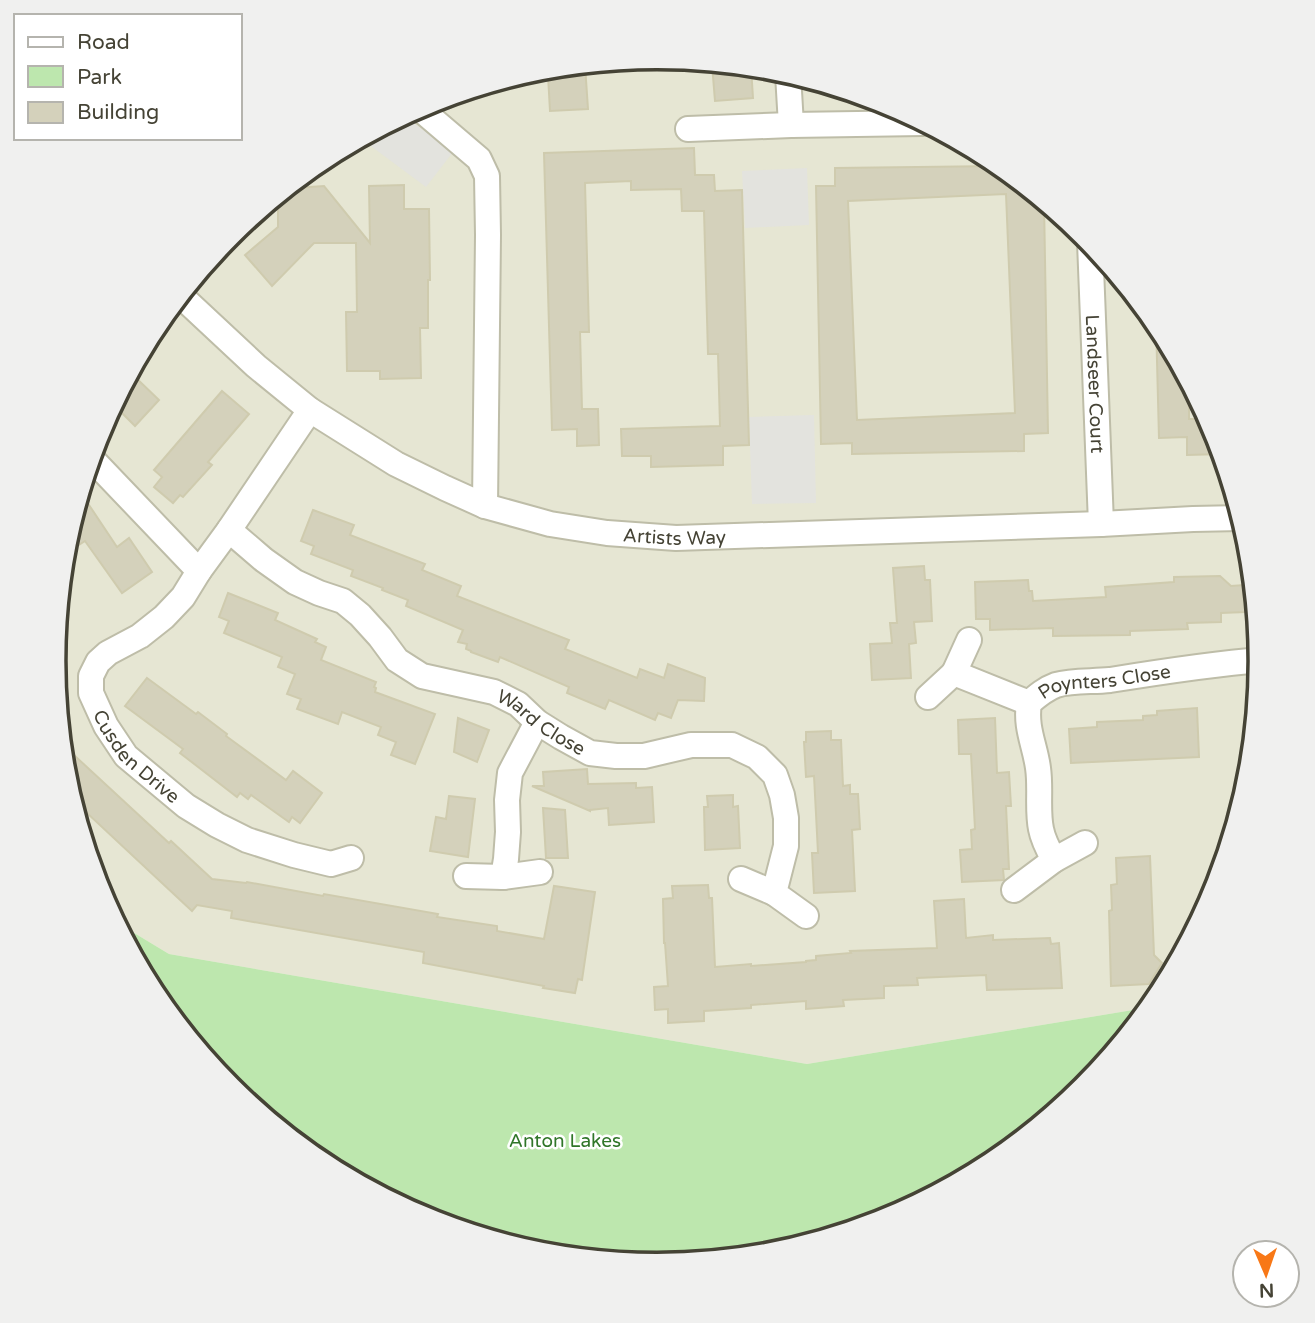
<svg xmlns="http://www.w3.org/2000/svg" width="1315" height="1323" viewBox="0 0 1315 1323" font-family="'Varela Round',sans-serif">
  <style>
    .residential { fill: #e6e6d3 }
    .green { fill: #bde7ae }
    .parking { fill: #e3e3de }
    .building { fill: #d4d1bb; stroke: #cfcbae; stroke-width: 2; fill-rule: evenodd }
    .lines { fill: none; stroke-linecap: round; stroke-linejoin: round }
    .street-casing { stroke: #bebda8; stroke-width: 28 }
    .street { stroke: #fff; stroke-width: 24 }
    .labels { text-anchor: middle; stroke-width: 5; stroke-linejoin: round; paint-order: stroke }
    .street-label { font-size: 19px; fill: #454335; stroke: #fff }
    .park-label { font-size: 19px; fill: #307629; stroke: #fff }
    .rim { fill: none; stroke: #454335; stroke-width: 3.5 }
  </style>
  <rect width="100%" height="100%" fill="#f3f2e5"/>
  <!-- residential -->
  <polygon class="residential" points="658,58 776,70 889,104 993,160 1084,235 1159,327 1215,431 1249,544 1261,662 1249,780 1215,893 1159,997 1151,1007 807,1064 169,954 116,922 100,892 66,779 54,662 66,543 100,430 156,326 231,235 323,160 427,104 540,70"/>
  <!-- green -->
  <polygon class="green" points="116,922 169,954 807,1064 1151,1007 1084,1088 992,1163 888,1219 775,1253 657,1265 539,1253 426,1219 322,1163 231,1088 156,996"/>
  <!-- parking -->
  <g class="parking">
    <polygon points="404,116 453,152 426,187 364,141 368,136"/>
    <polygon points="807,168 809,225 745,228 742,171"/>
    <polygon points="814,415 816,503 752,504 749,417"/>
  </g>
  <!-- building -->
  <g class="building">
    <polygon points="712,64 751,67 753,98 715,101"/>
    <polygon points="585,65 588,109 550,111 548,75 556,75 555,68"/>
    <polygon points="694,148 695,175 714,175 715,191 742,190 749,445 723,446 723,465 651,467 651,456 622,456 621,429 720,426 718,354 708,354 704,211 682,211 681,189 631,190 631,181 585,183 589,332 580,332 582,409 598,409 599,445 577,446 577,429 552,430 544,153"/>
    <path d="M1000,166l44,36 4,231 -24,1v17l-172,3v-11l-31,1 -5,-258h19v-18zM1006,194l9,219 -158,7 -9,-219z"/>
    <polygon points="404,185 404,209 429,209 430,280 428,280 428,328 420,328 421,378 380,379 380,371 347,371 346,312 357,312 356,243 314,243 272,286 245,255 278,227 278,206 295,188 324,186 370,243 369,186"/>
    <polygon points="1156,322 1189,382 1189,419 1208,419 1215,431 1222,454 1187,455 1187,437 1159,438"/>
    <polygon points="134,376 159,400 135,426 114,405 123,388"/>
    <polygon points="222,391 249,414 208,462 212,465 183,497 180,495 173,503 154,487 162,477 154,470"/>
    <polygon points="81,493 117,547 129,538 152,572 122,593 85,541 65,554 66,543"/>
    <polygon points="313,510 354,525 350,535 425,564 422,570 461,586 457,596 569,640 565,649 637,678 640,669 664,678 668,664 705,678 704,701 678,700 671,718 658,713 655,720 609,700 605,709 567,693 569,687 500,657 498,662 471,652 471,651 466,649 467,644 458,642 463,630 406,606 408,600 382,590 383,588 351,576 353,570 311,554 314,546 301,541"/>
    <polygon points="924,566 925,580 930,580 932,621 914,622 916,643 909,644 911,678 872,680 870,644 892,643 890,623 897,623 893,568"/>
    <polygon points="1220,576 1231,586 1244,585 1245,612 1221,613 1221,622 1187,623 1188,629 1130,631 1130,635 1053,636 1053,628 990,630 990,619 976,619 975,582 1028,580 1029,591 1032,591 1033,601 1106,597 1105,587 1174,582 1174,577"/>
    <polygon points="228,593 278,613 275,620 317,639 315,642 326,647 321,660 376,682 374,687 376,688 375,692 435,714 415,764 391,755 396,742 378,735 381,727 342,712 338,724 297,709 301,699 287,694 295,674 278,667 282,657 224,633 229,621 219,617"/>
    <polygon points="147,678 196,714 198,712 227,734 226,736 286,780 293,771 322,793 300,823 292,817 289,822 251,795 248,799 240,793 237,797 180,753 183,749 125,706"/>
    <polygon points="1197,708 1199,757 1071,763 1069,729 1097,727 1097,722 1143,720 1143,716 1157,715 1157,711"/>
    <polygon points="458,718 489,730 477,762 454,752"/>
    <polygon points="995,718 997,773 1009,772 1011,806 1006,806 1009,869 1003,869 1004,880 962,882 960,850 972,849 971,830 975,829 971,754 959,754 958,720"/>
    <polygon points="831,731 831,740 841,740 843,786 850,785 850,794 858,794 860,829 852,830 855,891 814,893 812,853 818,853 816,814 814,776 806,777 804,742 806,742 806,732"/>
    <polygon points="62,744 169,843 171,841 212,879 246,883 247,882 323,896 324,894 438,914 437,917 497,926 497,931 544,939 554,886 595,892 582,980 578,979 575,993 543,988 544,986 423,963 424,952 231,918 232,911 197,905 192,911 72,799 66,779"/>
    <polygon points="587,769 588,784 636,783 636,788 652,787 654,822 609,825 608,808 590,810 590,811 532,786 544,786 543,772"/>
    <polygon points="733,795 733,807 738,806 740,848 705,850 704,807 708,807 707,796"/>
    <polygon points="449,796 475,799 468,857 430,851 436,817 446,819"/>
    <polygon points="543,808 565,810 568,858 546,858"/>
    <polygon points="1150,856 1154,955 1162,963 1149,984 1111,986 1109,911 1112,910 1111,885 1117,884 1116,858"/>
    <polygon points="708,885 709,898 712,898 715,967 751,964 751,966 806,962 806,961 816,960 816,956 851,953 850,951 937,948 934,901 964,899 966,938 993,935 993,940 1050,938 1051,944 1059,943 1062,988 987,990 986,975 917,978 918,985 884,986 884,998 843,1000 844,1006 806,1009 806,1001 751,1005 751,1008 704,1011 704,1021 668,1023 668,1009 655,1010 654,987 668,986 665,943 664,943 663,899 673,898 672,886"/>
  </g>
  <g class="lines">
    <!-- street casing -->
    <g class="street-casing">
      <g id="street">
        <polyline points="788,74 791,125"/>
        <polyline points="418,109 425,113 479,159 487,176 488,235 485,506"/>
        <polyline points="688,129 791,125 923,123"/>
        <path id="s1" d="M1090,242l11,282"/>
        <path id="s2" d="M181,296l75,70 54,44 86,54 49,24 40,18 65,18 57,9 69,5 425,-14 92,-5 48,-1"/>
        <path id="s3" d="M310,410l-81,120 -30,41 -16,26 -19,20 -24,19 -32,17 -10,9 -7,14v17l15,33 20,30 60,50 31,19 30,15 47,15 37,9 20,-6"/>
        <polyline points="92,459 199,571"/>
        <path id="s4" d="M229,530l35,30 31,22 24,11 24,8 17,14 20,22 17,23 25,16 72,16 24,12 19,18 24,15 29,16 26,3h28l47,-11h41l25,12 18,18 7,20 4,23v28l-12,47 32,23"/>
        <polyline points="954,673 969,640"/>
        <polyline points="928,697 954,673 1029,703"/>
        <polyline points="537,722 510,773 507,800 508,832 506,859 503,877 540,872"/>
        <polyline points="1054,860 1085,843"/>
        <polyline points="466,876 503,877"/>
        <polyline points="741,879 774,893"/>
        <path id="s5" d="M1014,890l40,-30c-5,-9 -11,-20 -13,-31 -4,-19 0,-41 -3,-61 -3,-23 -13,-40 -9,-65 8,-7 16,-14 27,-18 17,-5 36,-3 54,-5 50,-8 100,-16 151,-20"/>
      </g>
    </g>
    <!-- street -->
    <use href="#street" class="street"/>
  </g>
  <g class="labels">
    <!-- street labels -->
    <g class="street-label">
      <text dy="7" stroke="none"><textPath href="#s1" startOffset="142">Landseer Court</textPath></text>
      <text dy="7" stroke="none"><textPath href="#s2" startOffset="565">Artists Way</textPath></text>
      <text dy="7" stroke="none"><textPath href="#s5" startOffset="292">Poynters Close</textPath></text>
      <text dy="7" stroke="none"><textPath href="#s4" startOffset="376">Ward Close</textPath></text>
      <text dy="7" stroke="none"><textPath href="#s3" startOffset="446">Cusden Drive</textPath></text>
    </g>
    <!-- park labels -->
    <g class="park-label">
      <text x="565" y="1147">Anton Lakes</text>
    </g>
  </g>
  <!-- crop -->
  <path d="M0 0H1315V1323H0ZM66 661a591 591 0 1 1 1182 0a591 591 0 1 1-1182 0Z" fill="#f0f0ef" fill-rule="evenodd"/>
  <path class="rim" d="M66 661a591 591 0 1 1 1182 0a591 591 0 1 1-1182 0Z"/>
  <!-- legend -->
  <rect x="14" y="14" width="228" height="126" fill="#ffffff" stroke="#b5b4ae" stroke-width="2"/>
  <rect x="28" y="37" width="35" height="10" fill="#ffffff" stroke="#b5b4ae" stroke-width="2"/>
  <text x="77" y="49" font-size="21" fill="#454335">Road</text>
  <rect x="28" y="66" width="35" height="21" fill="#bde7ae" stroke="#b5b4ae" stroke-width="2"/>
  <text x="77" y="84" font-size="21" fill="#454335">Park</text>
  <rect x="28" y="102" width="35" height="21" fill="#d4d1bb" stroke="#b5b4ae" stroke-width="2"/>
  <text x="77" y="119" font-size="21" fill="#454335">Building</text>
  <!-- north arrow -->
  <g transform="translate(1266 1274) rotate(178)"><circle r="33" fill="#ffffff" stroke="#b5b4ae" stroke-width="2"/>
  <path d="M0-5L12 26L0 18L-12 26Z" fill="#f87817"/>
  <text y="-10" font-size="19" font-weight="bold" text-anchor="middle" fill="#454335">N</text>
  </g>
</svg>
